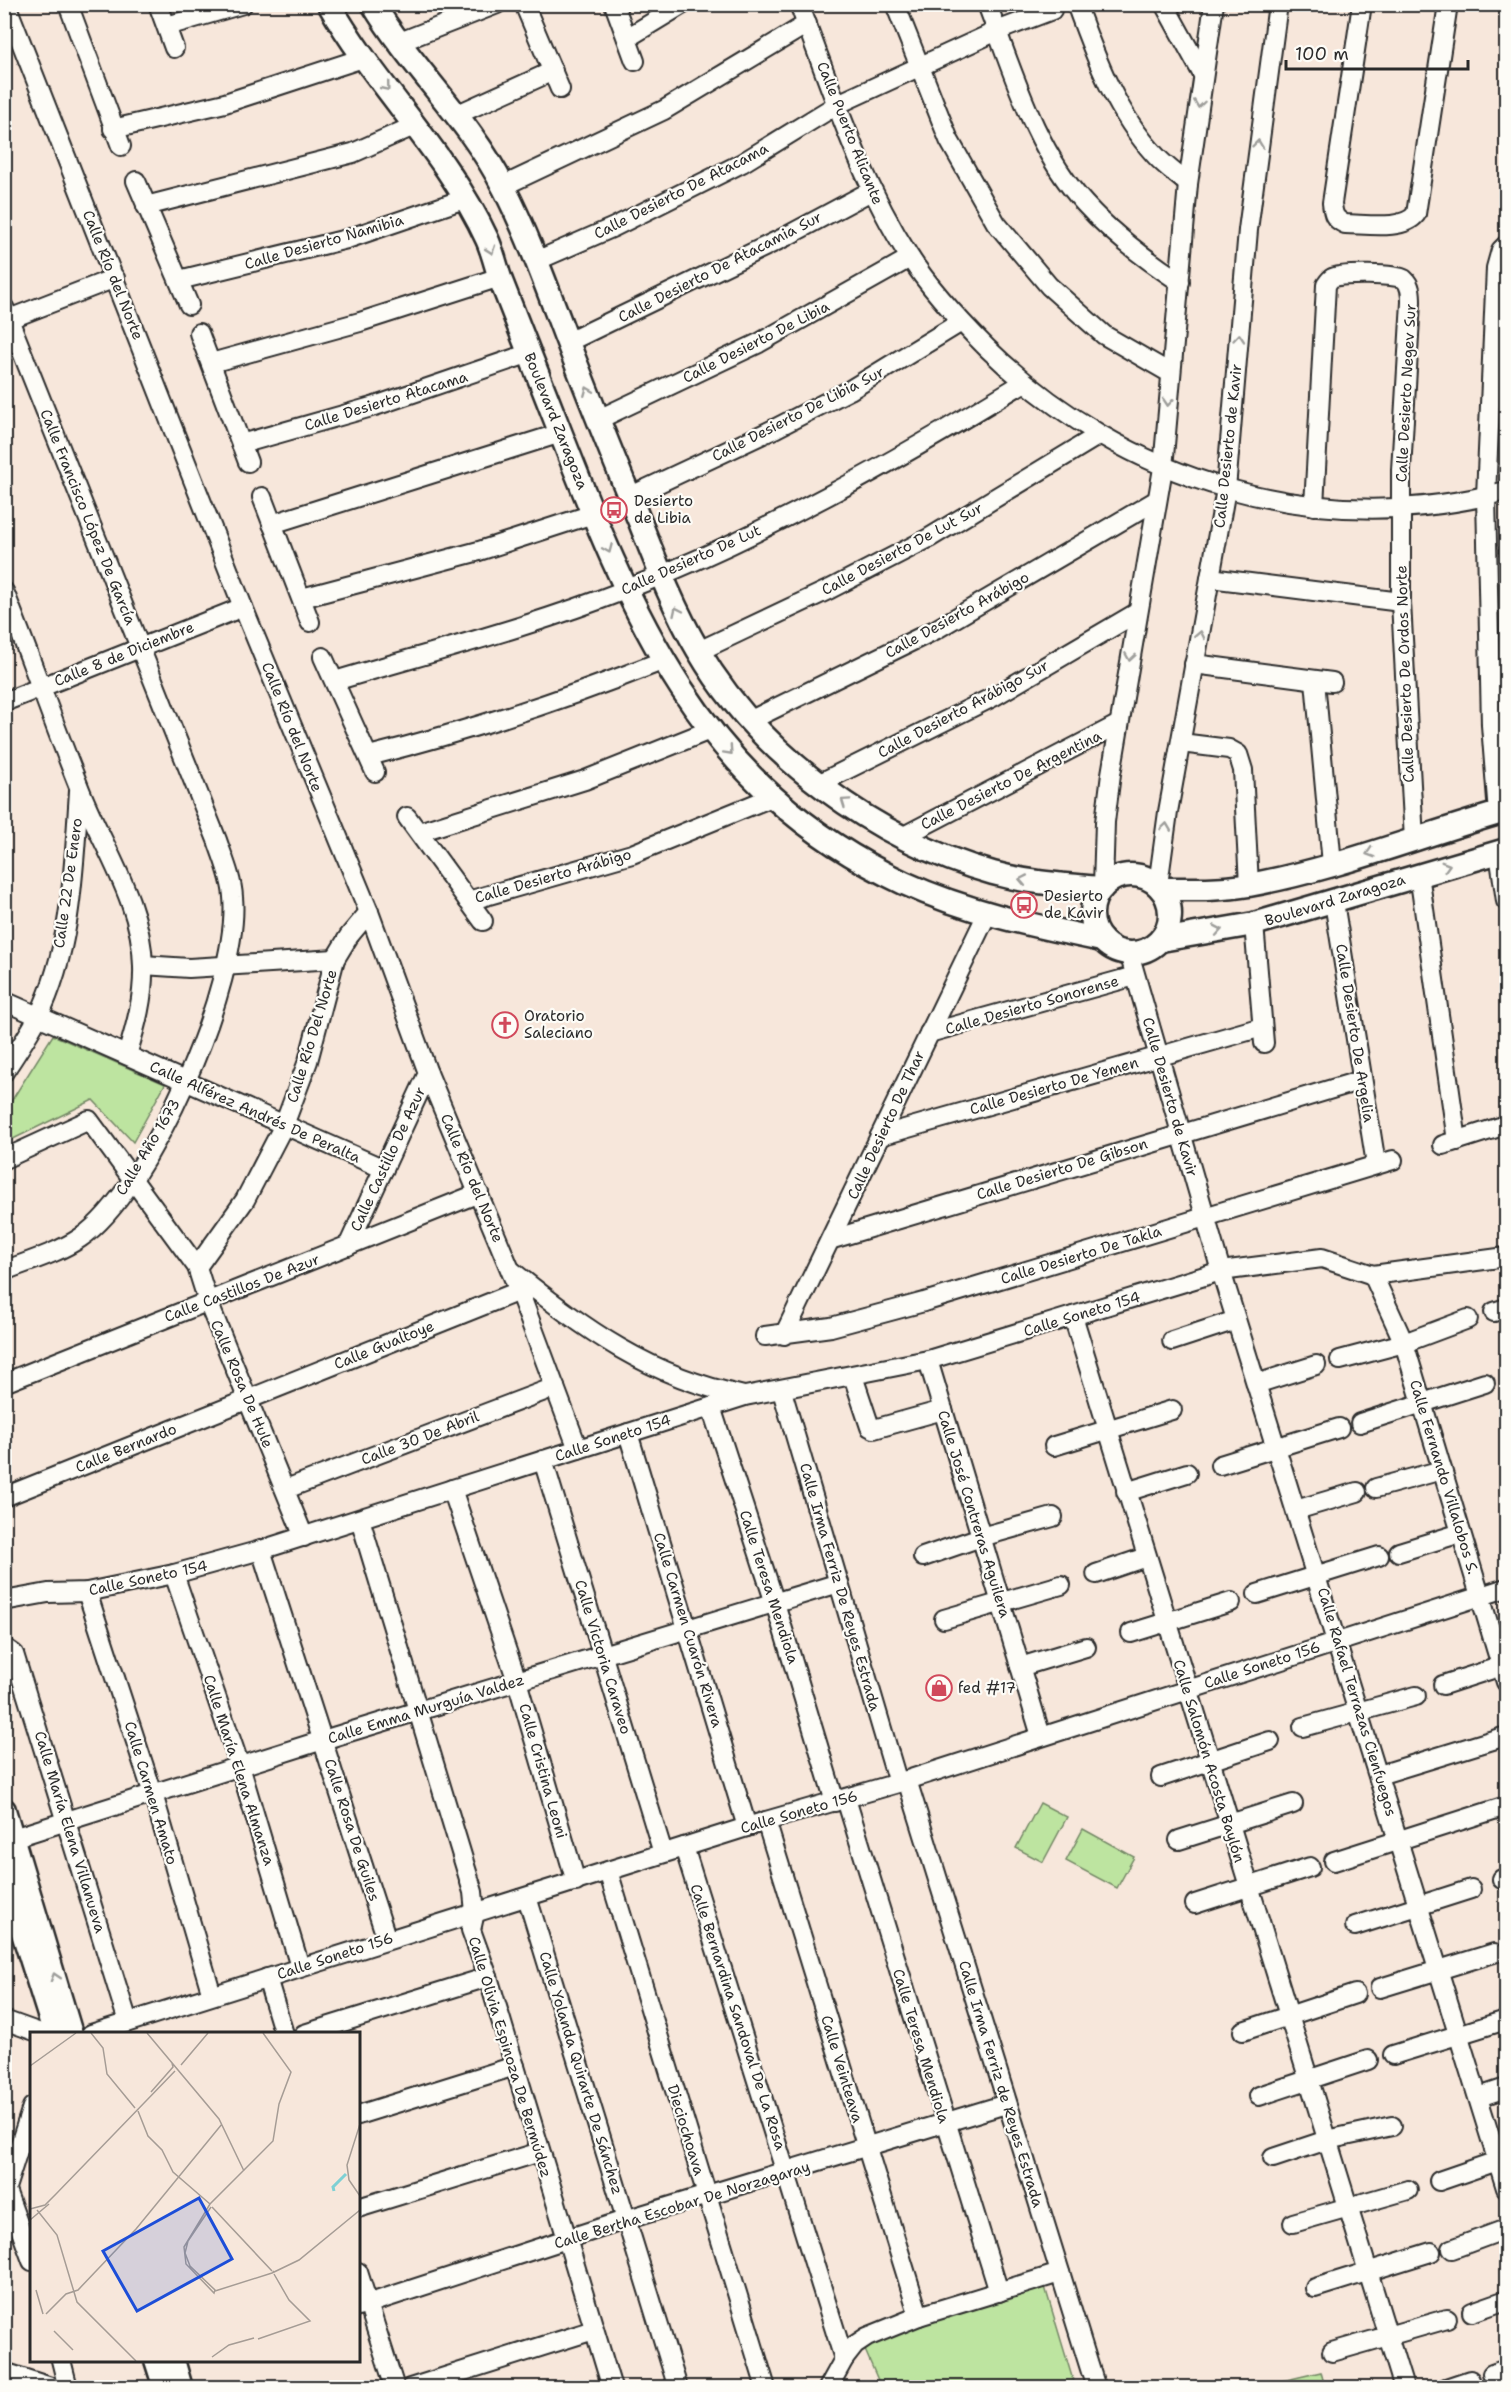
<svg xmlns="http://www.w3.org/2000/svg" width="1511" height="2392" viewBox="0 0 1511 2392" font-family="'Shantell Sans',sans-serif">
  <style>
    .green { fill: #bde4a0; stroke: #748866; stroke-width: 1.5 }
    .lines { fill: none; stroke-linecap: round; stroke-linejoin: round }
    .minor-casing { stroke: #2b2b2b; stroke-width: 22 }
    .major-casing { stroke: #2b2b2b; stroke-width: 27 }
    .minor { stroke: #fdfcf7; stroke-width: 18 }
    .major { stroke: #fdfcf7; stroke-width: 22 }
    .oneway { stroke: #9e9e9b }
    .labels { text-anchor: middle; stroke-width: 4.5; stroke-linejoin: round; paint-order: stroke }
    .street-label { font-size: 15px; fill: #2b2b2b; stroke: #fdfcf7 }
    .poi-label { font-size: 15px; fill: #2b2b2b; stroke: #fdfcf7; text-anchor: start }
    .inset-river { fill: none; stroke: #7ed0d4; stroke-width: 3 }
    .inset-road { fill: none; stroke: #a59c95; stroke-width: 1.5 }
    .view { fill: #1d4ed8; fill-opacity: 0.15; stroke: #1d4ed8; stroke-width: 3 }
    .inset-edge { fill: none; stroke: #2b2b2b; stroke-width: 3 }
  </style>
  <rect width="100%" height="100%" fill="#f7e7db"/>
  <filter id="ink" filterUnits="userSpaceOnUse"><feTurbulence type="fractalNoise" baseFrequency=".0167" numOctaves="2"/><feDisplacementMap in="SourceGraphic" scale="12" xChannelSelector="R" yChannelSelector="G"/><feConvolveMatrix kernelMatrix="1 2 1 2 8 2 1 2 1" color-interpolation-filters="sRGB"/></filter>
  <g filter="url(#ink)">
    <!-- green -->
    <g class="green">
      <polygon points="53,1035 165,1084 133,1142 93,1100 5,1143 5,1111"/>
      <polygon points="1040,1803 1067,1817 1043,1862 1016,1848"/>
      <polygon points="1083,1829 1134,1857 1117,1888 1066,1861"/>
      <polygon points="1045,2287 1075,2387 881,2387 865,2350 876,2337"/>
      <polygon points="1321,2372 1325,2387 1257,2387"/>
    </g>
    <g class="lines">
      <!-- minor casing -->
      <g class="minor-casing">
        <g id="minor">
          <polyline points="6,4 243,607 369,912 428,1073 519,1291 578,1449"/>
          <polyline points="68,4 121,146"/>
          <polyline points="158,4 174,48"/>
          <polyline points="524,4 560,89"/>
          <polyline points="614,4 635,61"/>
          <path d="M799,4c33,86 60,174 110,252 21,33 50,64 78,92 137,134 332,193 519,143"/>
          <polyline points="895,4 949,140 996,223 1049,286 1104,335 1170,373"/>
          <path d="M987,4c26,68 48,146 98,200 28,31 60,55 95,78"/>
          <path d="M1076,4c20,55 40,109 80,152 9,10 22,19 32,28"/>
          <polyline points="1164,4 1203,75"/>
          <path d="M1362,4l-30,199c1,11 2,16 13,21 20,0 58,7 71,-10l32,-210"/>
          <polyline points="167,26 243,4"/>
          <polyline points="627,38 683,4"/>
          <polyline points="400,42 497,4"/>
          <polyline points="458,114 553,71"/>
          <polyline points="113,129 225,103 363,58"/>
          <polyline points="136,181 189,305"/>
          <polyline points="503,186 664,110 807,24"/>
          <polyline points="146,206 353,153 416,125"/>
          <polyline points="536,261 614,227 742,163 838,104 997,31 1052,10"/>
          <polyline points="179,280 347,239 467,198"/>
          <path d="M4,307l213,533c6,18 15,38 16,57 8,84 -83,294 -153,341 -22,15 -51,23 -76,33"/>
          <polyline points="4,321 115,278"/>
          <polyline points="199,333 248,462"/>
          <polyline points="568,342 785,237 871,191"/>
          <polyline points="211,363 360,322 500,277"/>
          <polyline points="599,419 759,343 910,258"/>
          <polyline points="241,444 375,406 530,353"/>
          <polyline points="262,497 310,622"/>
          <polyline points="629,497 776,428 850,390 961,322"/>
          <path d="M1314,506l12,-221c2,-3 4,-6 6,-7 9,-5 64,-4 72,1 7,6 7,15 7,23l-10,168v132l13,238"/>
          <polyline points="272,524 561,433"/>
          <polyline points="1210,578 1401,602"/>
          <path d="M4,591c26,65 49,131 75,196 22,58 63,114 64,179 1,31 -7,60 -16,89"/>
          <polyline points="302,598 479,551 593,514"/>
          <polyline points="699,651 830,589 929,538 1099,435"/>
          <polyline points="323,657 375,772"/>
          <polyline points="1194,664 1332,682"/>
          <path d="M335,681c97,-29 196,-54 290,-91 140,-55 271,-129 398,-207"/>
          <polyline points="1315,681 1332,864"/>
          <polyline points="4,702 243,607"/>
          <polyline points="751,720 935,630 1157,500"/>
          <polyline points="1181,743 1229,749 1238,754 1243,770 1249,885"/>
          <path d="M369,756c100,-25 197,-57 293,-95"/>
          <polyline points="818,784 993,697 1138,612"/>
          <polyline points="1498,813 1491,725 1486,496 1496,268 1501,250 1506,245"/>
          <polyline points="407,817 483,921"/>
          <polyline points="419,832 585,780 710,730"/>
          <polyline points="902,837 1119,724"/>
          <polyline points="1499,853 1506,901"/>
          <polyline points="1419,874 1457,1141"/>
          <polyline points="1158,885 1168,812 1226,489 1248,230 1278,4"/>
          <polyline points="1103,886 1105,822 1111,774 1163,468 1188,184 1214,4"/>
          <polyline points="468,901 632,854 772,797"/>
          <polyline points="1334,902 1376,1164"/>
          <polyline points="1254,924 1264,1043"/>
          <polyline points="1129,953 1221,1271 1506,2188"/>
          <polyline points="143,965 189,968 335,959"/>
          <polyline points="4,1001 384,1169"/>
          <polyline points="929,1033 1135,976"/>
          <path d="M4,1072c12,-18 24,-36 34,-55 34,-68 36,-151 41,-226"/>
          <polyline points="880,1136 1262,1027"/>
          <polyline points="1443,1145 1506,1125"/>
          <polyline points="4,1159 89,1120 197,1267 208,1302 304,1537"/>
          <polyline points="833,1239 1362,1080"/>
          <polyline points="348,1246 428,1073"/>
          <polyline points="197,1267 245,1200 284,1125 308,1061 335,959 349,936 369,912"/>
          <path d="M512,1271c74,59 136,105 232,125"/>
          <polyline points="1373,1275 1404,1343 1506,1682"/>
          <polyline points="1494,1312 1506,1308"/>
          <polyline points="1073,1316 1404,2388"/>
          <polyline points="784,1335 987,914"/>
          <polyline points="765,1336 831,1327 924,1302 1393,1160"/>
          <polyline points="1172,1341 1236,1320"/>
          <polyline points="928,1360 1041,1736"/>
          <polyline points="1340,1360 1404,1343 1468,1319"/>
          <polyline points="853,1376 870,1427 874,1429 943,1410"/>
          <polyline points="4,1383 479,1193"/>
          <polyline points="1256,1384 1316,1365"/>
          <polyline points="782,1391 898,1783"/>
          <polyline points="711,1407 775,1603 835,1802"/>
          <polyline points="1360,1423 1485,1383"/>
          <polyline points="628,1433 747,1827"/>
          <polyline points="1054,1446 1172,1410"/>
          <polyline points="543,1460 663,1853"/>
          <polyline points="1220,1465 1339,1428"/>
          <polyline points="1376,1488 1442,1470"/>
          <polyline points="286,1489 555,1387"/>
          <polyline points="452,1489 517,1681 576,1882"/>
          <polyline points="1126,1492 1187,1473"/>
          <polyline points="4,1497 519,1291"/>
          <polyline points="1296,1510 1357,1492"/>
          <polyline points="360,1519 473,1892 475,1912 471,1930 488,1977 612,2388"/>
          <polyline points="261,1550 387,1940"/>
          <polyline points="1399,1552 1461,1533"/>
          <polyline points="923,1557 981,1537 1053,1517"/>
          <polyline points="174,1574 240,1766 300,1967"/>
          <polyline points="1096,1574 1146,1557"/>
          <polyline points="87,1592 153,1794 212,1995"/>
          <polyline points="1257,1594 1379,1556"/>
          <polyline points="4,1601 48,1593 87,1592 174,1574 261,1550 745,1396 928,1360 1221,1271 1322,1258 1373,1275 1506,1257"/>
          <polyline points="944,1619 1061,1585"/>
          <polyline points="1131,1633 1231,1602"/>
          <polyline points="4,1647 14,1654 128,2022"/>
          <polyline points="1020,1667 1086,1647"/>
          <polyline points="1443,1685 1502,1666"/>
          <polyline points="1303,1727 1416,1696"/>
          <polyline points="1379,1775 1506,1736"/>
          <polyline points="1161,1777 1270,1741"/>
          <polyline points="907,1780 1096,2388"/>
          <polyline points="846,1799 999,2292"/>
          <polyline points="766,1821 919,2316"/>
          <polyline points="13,1838 323,1740 839,1583"/>
          <polyline points="1179,1840 1293,1804"/>
          <polyline points="684,1847 844,2359"/>
          <polyline points="1334,1861 1506,1806"/>
          <polyline points="608,1871 766,2388"/>
          <polyline points="1502,1879 1506,1878"/>
          <polyline points="527,1897 678,2388"/>
          <polyline points="1195,1904 1310,1867"/>
          <polyline points="1355,1926 1471,1889"/>
          <polyline points="267,1978 284,2034"/>
          <polyline points="1380,1988 1494,1953"/>
          <polyline points="4,2020 43,2034"/>
          <polyline points="1243,2031 1355,1994"/>
          <polyline points="91,2034 766,1821 898,1783 1506,1588"/>
          <polyline points="304,2034 488,1977"/>
          <polyline points="1393,2055 1506,2020"/>
          <polyline points="1259,2096 1368,2060"/>
          <polyline points="1479,2097 1506,2088"/>
          <polyline points="358,2115 515,2066"/>
          <polyline points="1273,2158 1327,2140 1392,2126"/>
          <polyline points="1439,2181 1506,2158"/>
          <polyline points="6,2190 32,2261"/>
          <polyline points="4,2194 32,2107"/>
          <polyline points="358,2208 540,2152"/>
          <polyline points="1293,2223 1408,2190"/>
          <polyline points="1452,2249 1506,2229"/>
          <polyline points="358,2272 395,2388"/>
          <polyline points="1315,2288 1431,2252"/>
          <polyline points="358,2307 625,2220 1006,2104"/>
          <polyline points="1472,2312 1506,2300"/>
          <polyline points="1332,2352 1447,2319"/>
          <polyline points="61,2360 68,2388"/>
          <polyline points="4,2372 54,2388"/>
          <polyline points="1492,2374 1506,2369"/>
          <polyline points="410,2388 594,2330"/>
          <polyline points="828,2388 844,2359 855,2345 867,2337 919,2316 1060,2273"/>
          <polyline points="1446,2388 1470,2380"/>
        </g>
      </g>
      <!-- major casing -->
      <g class="major-casing">
        <g id="major">
          <path d="M329,4c47,83 118,148 158,235 6,13 9,28 14,42 13,34 27,68 40,102 82,208 145,398 363,500 63,29 131,43 198,57"/>
          <path d="M373,4c39,65 97,116 131,184 24,47 42,97 61,147 24,62 49,125 75,187 17,43 34,87 58,128 61,105 178,190 295,223 36,10 72,12 109,15"/>
          <circle cx="1131" cy="914" r="39"/>
          <path d="M1162,889c29,0 59,1 87,-4 88,-16 172,-50 257,-74"/>
          <polyline points="1161,940 1254,924 1506,850"/>
          <polyline points="4,1810 71,2034"/>
          <polyline points="4,1873 55,2034"/>
          <polyline points="156,2360 165,2388"/>
          <polyline points="173,2360 181,2388"/>
        </g>
      </g>
      <!-- minor -->
      <use href="#minor" class="minor"/>
      <!-- major -->
      <use href="#major" class="major"/>
    </g>
    <!-- one-way arrows -->
    <defs><path id="oneway-chevron" d="M-2-3.5L2.5 0L-2 3.5" fill="none" stroke-width="1.6" stroke-linecap="round" stroke-linejoin="round" transform="scale(1.5)"/></defs>
    <g class="oneway">
      <use href="#oneway-chevron" transform="translate(386 87) rotate(51)"/>
      <use href="#oneway-chevron" transform="translate(1199 104) rotate(98)"/>
      <use href="#oneway-chevron" transform="translate(1258 144) rotate(-83)"/>
      <use href="#oneway-chevron" transform="translate(491 250) rotate(71)"/>
      <use href="#oneway-chevron" transform="translate(1239 338) rotate(-85)"/>
      <use href="#oneway-chevron" transform="translate(588 391) rotate(-112)"/>
      <use href="#oneway-chevron" transform="translate(1168 402) rotate(94)"/>
      <use href="#oneway-chevron" transform="translate(608 549) rotate(67)"/>
      <use href="#oneway-chevron" transform="translate(677 611) rotate(-115)"/>
      <use href="#oneway-chevron" transform="translate(1200 635) rotate(-79)"/>
      <use href="#oneway-chevron" transform="translate(1130 657) rotate(99)"/>
      <use href="#oneway-chevron" transform="translate(729 751) rotate(47)"/>
      <use href="#oneway-chevron" transform="translate(845 802) rotate(-145)"/>
      <use href="#oneway-chevron" transform="translate(1166 827) rotate(-82)"/>
      <use href="#oneway-chevron" transform="translate(1370 853) rotate(163)"/>
      <use href="#oneway-chevron" transform="translate(1446 866) rotate(-16)"/>
      <use href="#oneway-chevron" transform="translate(1023 880) rotate(-169)"/>
      <use href="#oneway-chevron" transform="translate(1218 930) rotate(-10)"/>
      <use href="#oneway-chevron" transform="translate(55 1977) rotate(-107)"/>
    </g>
  </g>
  <!-- icons -->
  <defs>
    <g id="bus-ring" transform="scale(1.35)"><circle r="9.5" fill="#fdfcf7" stroke="#d1495b" stroke-width="1.5"/><path d="M-5-6H5V4H4V6H2V4H-2V6H-4V4H-5ZM-3.5-4V0h7V-4ZM-3.5 1.2v1.5H-2V1.2ZM2 1.2v1.5H3.5V1.2Z" fill="#d1495b"/></g>
    <g id="church-ring" transform="scale(1.35)"><circle r="9.5" fill="#fdfcf7" stroke="#d1495b" stroke-width="1.5"/><path d="M-1.2-6h2.4v3.5h3.3v2.4h-3.3V6h-2.4V-.1h-3.3v-2.4h3.3Z" fill="#d1495b"/></g>
    <g id="shop-ring" transform="scale(1.35)"><circle r="9.5" fill="#fdfcf7" stroke="#d1495b" stroke-width="1.5"/><path d="M-5-2.5h2.3a2.7 3.5 0 0 1 5.4 0H5L5.5 6h-11ZM-1.5-2.5h3a1.5 2.3 0 0 0-3 0Z" fill="#d1495b"/></g>
  </defs>
  <g fill-rule="evenodd">
    <use href="#bus-ring" x="614" y="510"/>
    <use href="#bus-ring" x="1024" y="905"/>
    <use href="#church-ring" x="505" y="1025"/>
    <use href="#shop-ring" x="939" y="1688"/>
  </g>
  <g class="labels">
    <!-- street labels -->
    <g class="street-label">
      <text transform="translate(850 133) rotate(68)" y="5">Calle Puerto Alicante</text>
      <text transform="translate(681 191) rotate(-27)" y="5">Calle Desierto De Atacama</text>
      <text transform="translate(324 242) rotate(-16)" y="5">Calle Desierto Namibia</text>
      <text transform="translate(720 267) rotate(-27)" y="5">Calle Desierto De Atacamia Sur</text>
      <text transform="translate(113 275) rotate(68)" y="5">Calle Río del Norte</text>
      <text transform="translate(756 342) rotate(-27)" y="5">Calle Desierto De Libia</text>
      <text transform="translate(1406 393) rotate(-87)" y="5">Calle Desierto Negev Sur</text>
      <text transform="translate(386 401) rotate(-17)" y="5">Calle Desierto Atacama</text>
      <text transform="translate(798 414) rotate(-27)" y="5">Calle Desierto De Libia Sur</text>
      <text transform="translate(556 421) rotate(68)" y="5">Boulevard Zaragoza</text>
      <text transform="translate(1228 446) rotate(-84)" y="5">Calle Desierto de Kavir</text>
      <text transform="translate(88 517) rotate(68)" y="5">Calle Francisco López De García</text>
      <text transform="translate(902 549) rotate(-28)" y="5">Calle Desierto De Lut Sur</text>
      <text transform="translate(691 560) rotate(-24)" y="5">Calle Desierto De Lut</text>
      <text transform="translate(957 615) rotate(-29)" y="5">Calle Desierto Arábigo</text>
      <text transform="translate(124 654) rotate(-22)" y="5">Calle 8 de Diciembre</text>
      <text transform="translate(1405 674) rotate(-92)" y="5">Calle Desierto De Ordos Norte</text>
      <text transform="translate(963 709) rotate(-28)" y="5">Calle Desierto Arábigo Sur</text>
      <text transform="translate(292 727) rotate(68)" y="5">Calle Río del Norte</text>
      <text transform="translate(1011 780) rotate(-27)" y="5">Calle Desierto De Argentina</text>
      <text transform="translate(553 876) rotate(-16)" y="5">Calle Desierto Arábigo</text>
      <text transform="translate(68 883) rotate(-82)" y="5">Calle 22 De Enero</text>
      <text transform="translate(1335 900) rotate(-17)" y="5">Boulevard Zaragoza</text>
      <text transform="translate(1032 1005) rotate(-16)" y="5">Calle Desierto Sonorense</text>
      <text transform="translate(1355 1033) rotate(81)" y="5">Calle Desierto De Argelia</text>
      <text transform="translate(312 1036) rotate(-73)" y="5">Calle Río Del Norte</text>
      <text transform="translate(1054 1086) rotate(-16)" y="5">Calle Desierto De Yemen</text>
      <text transform="translate(1170 1097) rotate(74)" y="5">Calle Desierto de Kavir</text>
      <text transform="translate(255 1112) rotate(24)" y="5">Calle Alférez Andrés De Peralta</text>
      <text transform="translate(886 1125) rotate(-65)" y="5">Calle Desierto De Thar</text>
      <text transform="translate(148 1147) rotate(-59)" y="5">Calle Año 1673</text>
      <text transform="translate(388 1159) rotate(-65)" y="5">Calle Castillo De Azur</text>
      <text transform="translate(1062 1169) rotate(-17)" y="5">Calle Desierto De Gibson</text>
      <text transform="translate(472 1178) rotate(67)" y="5">Calle Río del Norte</text>
      <text transform="translate(1081 1255) rotate(-17)" y="5">Calle Desierto De Takla</text>
      <text transform="translate(242 1288) rotate(-21)" y="5">Calle Castillos De Azur</text>
      <text transform="translate(1082 1314) rotate(-17)" y="5">Calle Soneto 154</text>
      <text transform="translate(384 1345) rotate(-22)" y="5">Calle Gualtoye</text>
      <text transform="translate(242 1384) rotate(67)" y="5">Calle Rosa De Hule</text>
      <text transform="translate(420 1438) rotate(-21)" y="5">Calle 30 De Abril</text>
      <text transform="translate(613 1438) rotate(-18)" y="5">Calle Soneto 154</text>
      <text transform="translate(126 1448) rotate(-22)" y="5">Calle Bernardo</text>
      <text transform="translate(1444 1477) rotate(73)" y="5">Calle Fernando Villalobos S.</text>
      <text transform="translate(974 1514) rotate(73)" y="5">Calle José Contreras Aguilera</text>
      <text transform="translate(148 1578) rotate(-12)" y="5">Calle Soneto 154</text>
      <text transform="translate(769 1587) rotate(72)" y="5">Calle Teresa Mendiola</text>
      <text transform="translate(840 1587) rotate(74)" y="5">Calle Irma Ferriz De Reyes Estrada</text>
      <text transform="translate(688 1630) rotate(73)" y="5">Calle Carmen Cuarón Rivera</text>
      <text transform="translate(603 1657) rotate(73)" y="5">Calle Victoria Caraveo</text>
      <text transform="translate(1262 1665) rotate(-18)" y="5">Calle Soneto 156</text>
      <text transform="translate(1357 1702) rotate(73)" y="5">Calle Rafael Terrazas Cienfuegos</text>
      <text transform="translate(426 1709) rotate(-17)" y="5">Calle Emma Murguía Valdez</text>
      <text transform="translate(1209 1761) rotate(73)" y="5">Calle Salomón Acosta Baylón</text>
      <text transform="translate(239 1770) rotate(72)" y="5">Calle María Elena Almanza</text>
      <text transform="translate(543 1771) rotate(74)" y="5">Calle Cristina Leoni</text>
      <text transform="translate(151 1793) rotate(73)" y="5">Calle Carmen Amato</text>
      <text transform="translate(799 1812) rotate(-16)" y="5">Calle Soneto 156</text>
      <text transform="translate(352 1830) rotate(72)" y="5">Calle Rosa De Guiles</text>
      <text transform="translate(70 1832) rotate(73)" y="5">Calle María Elena Villanueva</text>
      <text transform="translate(335 1956) rotate(-18)" y="5">Calle Soneto 156</text>
      <text transform="translate(738 2017) rotate(72)" y="5">Calle Bernardina Sandoval De La Rosa</text>
      <text transform="translate(921 2046) rotate(73)" y="5">Calle Teresa Mendiola</text>
      <text transform="translate(510 2057) rotate(73)" y="5">Calle Olivia Espinoza De Bermúdez</text>
      <text transform="translate(842 2069) rotate(73)" y="5">Calle Veinteava</text>
      <text transform="translate(581 2073) rotate(73)" y="5">Calle Yolanda Quirarte De Sánchez</text>
      <text transform="translate(1001 2084) rotate(73)" y="5">Calle Irma Ferriz de Reyes Estrada</text>
      <text transform="translate(686 2130) rotate(73)" y="5">Dieciochoava</text>
      <text transform="translate(682 2205) rotate(-17)" y="5">Calle Bertha Escobar De Norzagaray</text>
    </g>
    <!-- poi labels -->
    <g class="poi-label">
      <text x="634" y="506">Desierto<tspan x="634" dy="17">de Libia</tspan></text>
      <text x="1044" y="901">Desierto<tspan x="1044" dy="17">de Kavir</tspan></text>
      <text x="524" y="1021">Oratorio<tspan x="524" dy="17">Saleciano</tspan></text>
      <text x="958" y="1693">fed #17</text>
    </g>
  </g>
  <!-- overview -->
  <g transform="translate(30 2032)">
    <rect width="330" height="330" fill="#f7e7db"/>
    <path class="inset-river" d="M304,159l-1,-4 13,-13"/>
    <path class="inset-road" d="M61,1l12,15 4,26 28,34M117,1l72,86 25,52M151,33l27,-32M0,34l46,-33M121,60l22,-25 -1,-4M108,79l10,25 14,14 11,22 37,32M330,92l-13,41 2,15 11,16M181,175l-23,34 -3,12 5,13 25,24 -1,3 -28,-29 -2,-17 26,-43 63,-63 6,-37 12,-32 -28,-39M182,175l60,64M0,177l15,-4 11,-11 119,-123M7,178l20,25 20,67 59,59M0,188l19,-16M244,239l-2,2 27,-13 61,-50M6,258l7,24M185,259l57,-18M16,282l20,-20 12,-4 58,-61 86,-105M24,299l19,19M228,307l52,-18 -21,-21 -15,-26M182,325l17,-12 25,-7"/>
    <path class="view" d="M169,166l33,61 -95,52 -34,-60z"/>
    <rect width="330" height="330" class="inset-edge"/>
  </g>
  <!-- margin -->
  <rect width="1511" height="2392" fill="none" stroke="#fdfcf7" stroke-width="24"/>
  <rect x="12" y="12" width="1487" height="2368" fill="none" stroke="#2b2b2b" stroke-width="2" filter="url(#ink)"/>
  <!-- scale -->
  <path d="M1286 60v9h182v-9" fill="none" stroke="#2b2b2b" stroke-width="3"/>
  <text x="1295" y="60" font-size="18" fill="#2b2b2b" stroke="#fdfcf7" stroke-width="4.5" paint-order="stroke">100 m</text>
</svg>
